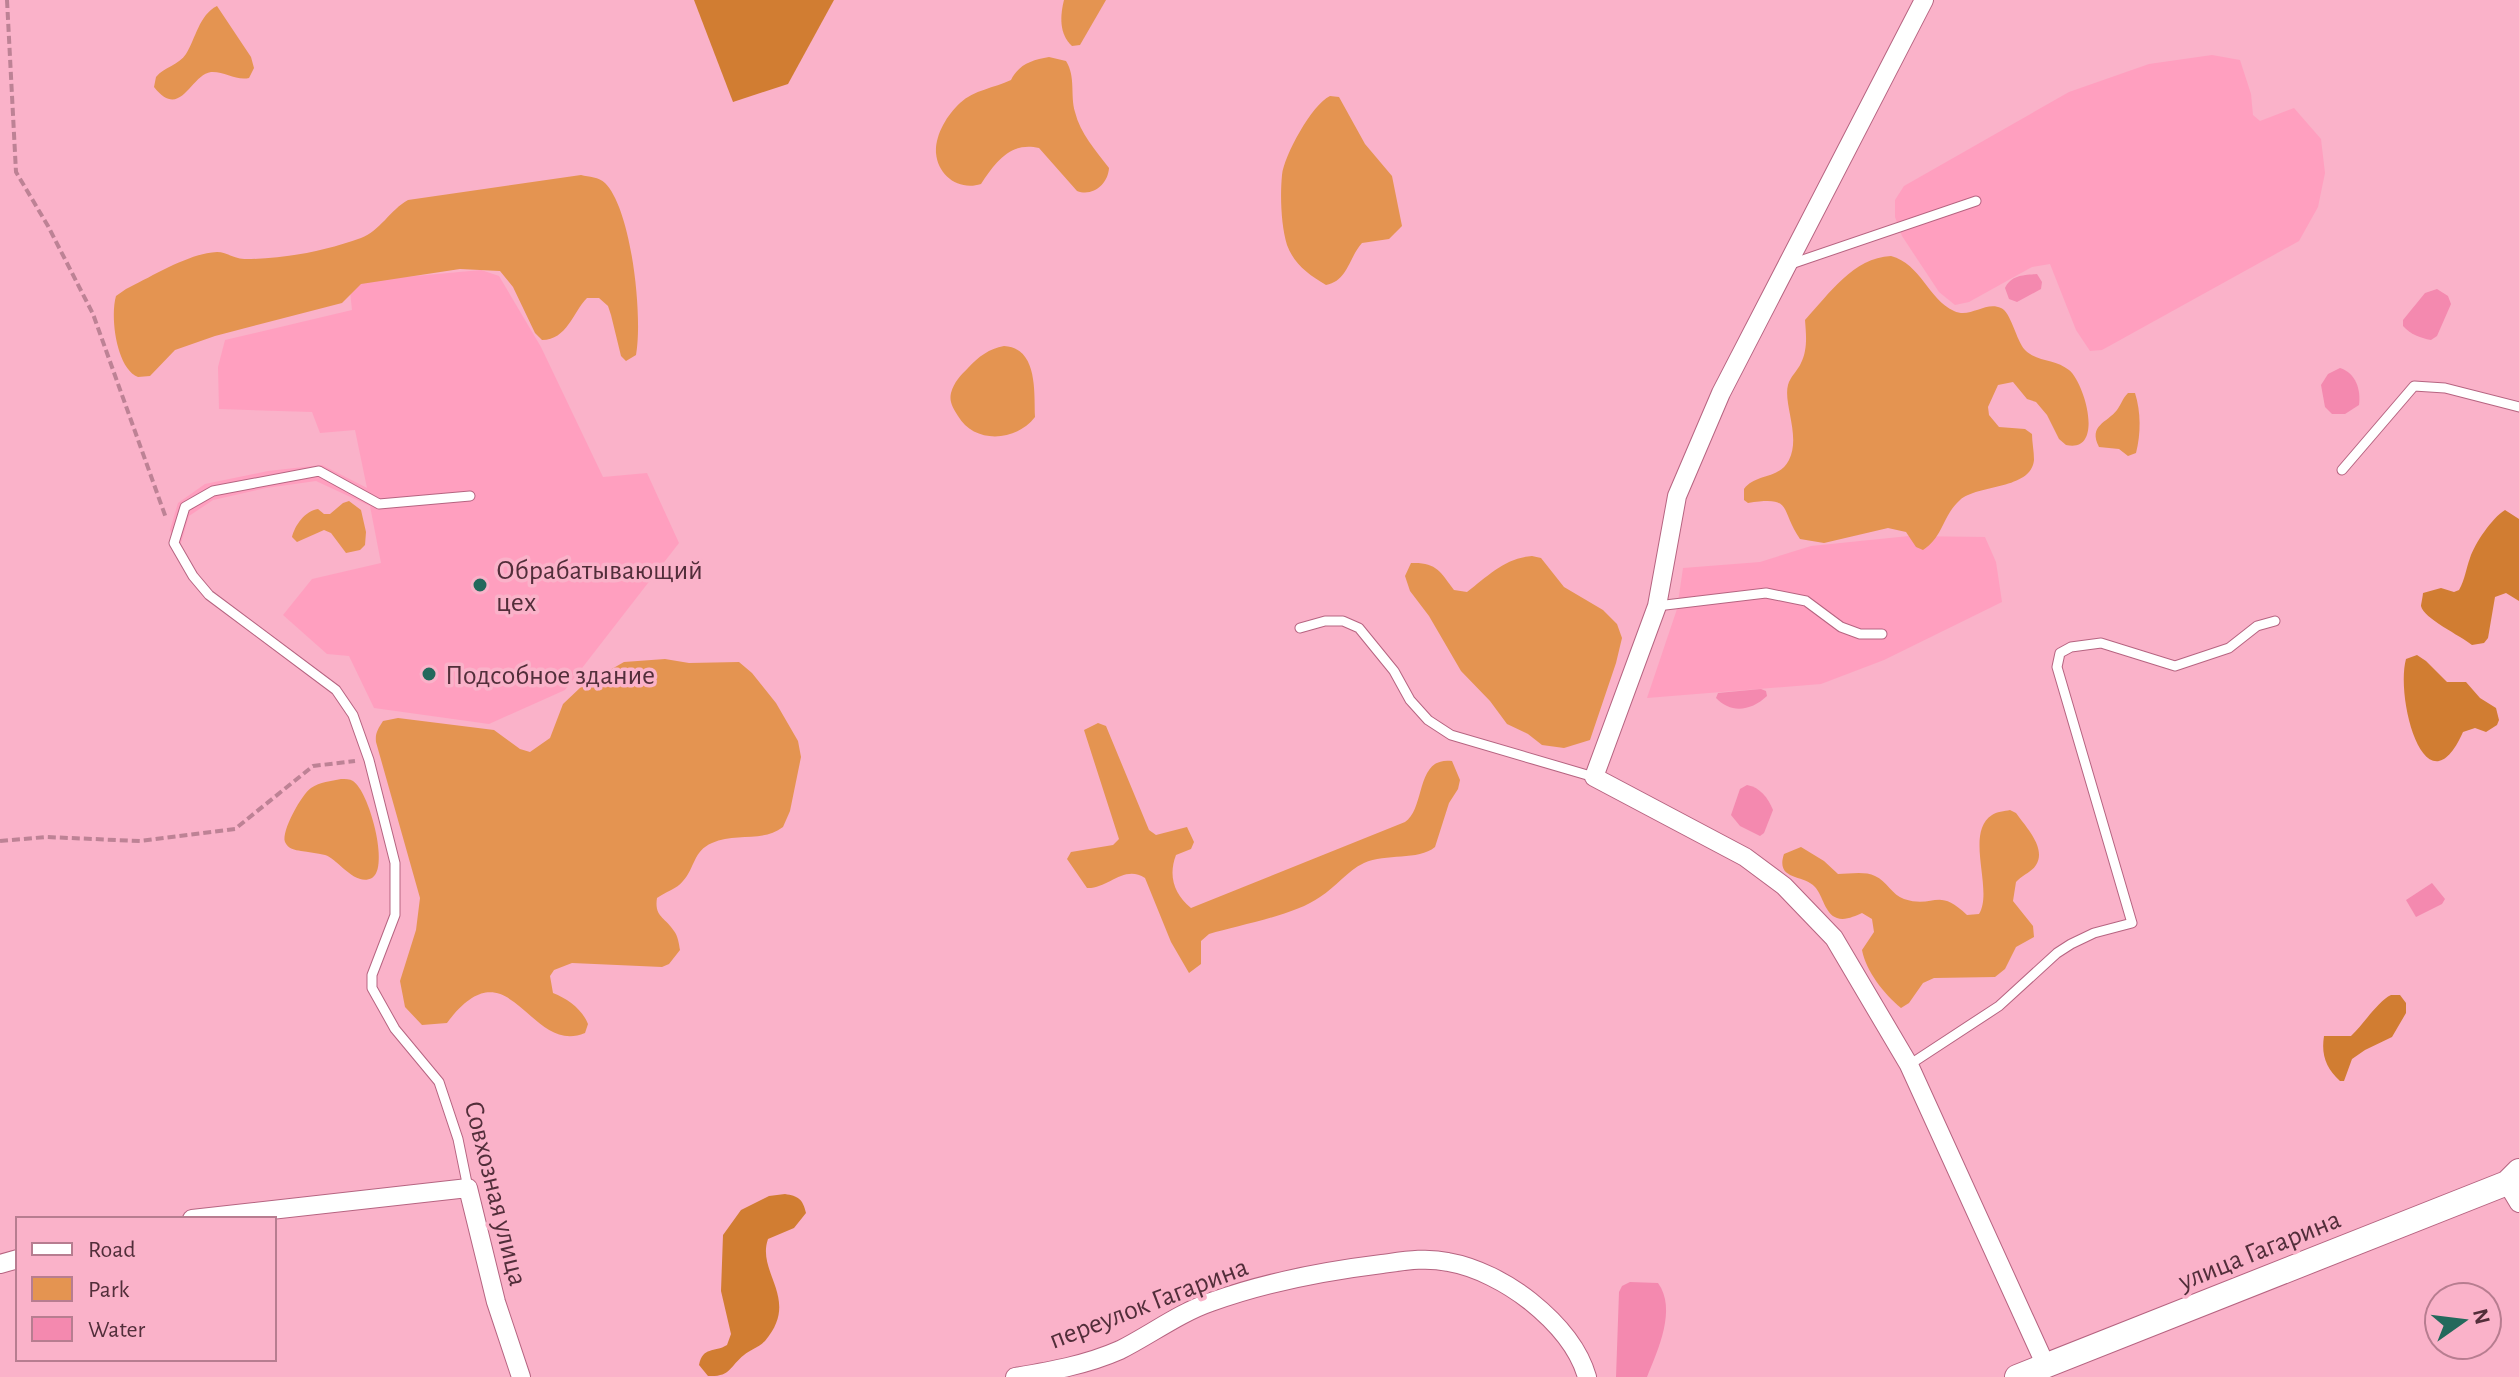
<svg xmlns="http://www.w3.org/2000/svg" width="2519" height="1377" viewBox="0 0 2519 1377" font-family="'Alegreya Sans',sans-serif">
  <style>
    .built { fill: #ff9fbf }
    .green { fill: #e49451 }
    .forest { fill: #d17d32 }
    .water { fill: #f489af }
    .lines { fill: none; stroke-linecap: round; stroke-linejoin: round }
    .service-casing { stroke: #b66481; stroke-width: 11 }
    .minor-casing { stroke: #b66481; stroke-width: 20 }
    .secondary-casing { stroke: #b66481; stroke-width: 26 }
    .path { stroke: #bd8295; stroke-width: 4; stroke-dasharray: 8 4; stroke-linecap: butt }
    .service { stroke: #fff; stroke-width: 9 }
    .minor { stroke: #fff; stroke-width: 18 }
    .secondary { stroke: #fff; stroke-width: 24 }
    .poi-dot { fill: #23695c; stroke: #fab2c9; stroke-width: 3 }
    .labels { text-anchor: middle; stroke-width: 7; stroke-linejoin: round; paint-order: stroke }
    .poi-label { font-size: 28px; fill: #522e3a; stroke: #fab2c9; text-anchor: start }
    .street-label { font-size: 28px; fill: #522e3a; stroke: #fab2c9 }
  </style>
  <rect width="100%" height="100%" fill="#fab2c9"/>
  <!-- built -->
  <g class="built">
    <polygon points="2212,55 2240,60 2251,94 2253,115 2260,121 2294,108 2321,139 2325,173 2318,207 2299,241 2102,350 2090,351 2076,330 2050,264 2032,267 1969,302 1955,305 1939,292 1902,236 1895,217 1895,200 1904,186 2069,92 2149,64"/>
    <polygon points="481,270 499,276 541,347 603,477 647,473 679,543 565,690 489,724 374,708 349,656 327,654 283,615 312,579 381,563 370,506 316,481 266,488 213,500 189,516 179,550 170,530 178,503 205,484 268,471 322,465 367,488 355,430 320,433 312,412 219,409 218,367 225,340 352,310 349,282"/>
    <polygon points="1909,536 1985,537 1996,562 2002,602 1884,660 1821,684 1647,698 1677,609 1683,568 1760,562 1811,546"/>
  </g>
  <!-- green -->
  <g class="green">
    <path d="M1064,0h42l-26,45 -8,1c-13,-12 -12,-30 -8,-46z"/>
    <path d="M217,6l34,51 3,11 -5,10c-13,3 -25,-7 -38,-6 -21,3 -30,49 -57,15l2,-10c8,-10 23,-12 30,-23 10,-16 13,-39 31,-48z"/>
    <path d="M1049,57l17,4c10,16 4,34 9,51 5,21 21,39 34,56 -1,16 -16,29 -32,23l-38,-43c-29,-7 -44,15 -58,36 -22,7 -43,-8 -45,-31 -1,-18 11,-38 24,-50 14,-13 34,-15 51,-23 8,-16 21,-20 38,-23z"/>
    <path d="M1330,96l9,1 26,47 27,32 10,50 -13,13 -27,4c-13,14 -14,38 -36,42 -17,-10 -32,-21 -39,-40 -6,-20 -7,-49 -5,-70 2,-19 30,-71 48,-79z"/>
    <path d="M581,175c8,2 18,2 24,8 27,27 38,135 31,172l-10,6 -5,-5 -10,-41 -3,-9 -9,-8h-12c-14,14 -20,42 -45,42l-7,-7 -22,-46 -13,-16 -40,-2 -99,15 -19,19 -127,33 -40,14 -25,26 -12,1c-22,-9 -28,-61 -22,-81l10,-7c25,-12 63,-36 91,-37 10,0 19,8 29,7 38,0 79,-8 115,-21 19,-7 29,-28 47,-38z"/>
    <path d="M1891,256c30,8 37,43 63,55 16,8 31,-10 47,-3 10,4 15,32 24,42 12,12 31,9 44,20 16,13 36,84 -3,75l-7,-6 -12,-24 -11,-13 -9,-3 -14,-17 -15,3 -10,22 1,8 10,12 26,2 7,5c0,8 2,17 2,26 -3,30 -56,24 -74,40 -18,16 -16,36 -37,50l-7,-3 -10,-15 -18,-4 -64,15 -24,-4c-21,-31 -6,-43 -52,-36l-4,-3v-11c12,-16 35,-9 45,-29 12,-24 -6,-56 -1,-75 2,-8 10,-15 13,-22 7,-14 5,-29 4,-43 25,-27 48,-62 86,-64z"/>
    <path d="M1004,346c34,2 30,46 31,71 -19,25 -61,27 -77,-1 -5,-8 -9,-14 -7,-23 3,-11 10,-18 17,-25 11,-12 21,-19 36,-22z"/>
    <path d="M2128,393h7c6,19 6,41 1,60l-8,3 -9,-7 -20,-2c-11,-22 8,-24 18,-37 5,-7 5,-11 11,-17z"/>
    <path d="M349,501l12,9 5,22 -1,13 -5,5 -14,3 -15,-20 -7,-3 -27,12 -5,-5c3,-12 13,-26 26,-28l6,5h6l13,-11z"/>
    <path d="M1532,556l9,2 23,29 39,23 14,14 5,14 -6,25 -26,77 -26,8 -22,-3 -14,-11 -21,-10 -17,-23 -29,-30 -32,-55 -19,-25 -5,-15 6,-13c25,-1 29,8 43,27l13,2c21,-16 38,-34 65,-36z"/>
    <path d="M665,659l24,4 50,-1 13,11 24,30 22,38 3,16 -11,54 -7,16c-21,16 -47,5 -71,16 -19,8 -17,25 -29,38 -6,8 -18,11 -26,17 -3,19 8,19 17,33 4,5 5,13 6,19l-11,14 -7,3 -90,-4 -18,7 -4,6 3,17c15,6 29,16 35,31l-3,9c-56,24 -75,-94 -138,-10l-25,2 -17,-18 -5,-26 16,-51 4,-32 -44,-156c-1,-9 2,-13 7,-21l15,-3 96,12 26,19 10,3 20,-14 13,-34 19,-18 42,-24z"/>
    <path d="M1098,723l8,3 43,104 7,5 31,-8 7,15 -3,7 -15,6c-8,21 -2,39 15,53l214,-86c21,-14 10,-66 47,-61l8,19 -2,9 -9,14 -14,44c-17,14 -49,6 -71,16 -17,8 -28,24 -44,34 -25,18 -80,28 -111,37l-8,7v23l-12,9 -18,-31 -26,-64c-21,-14 -37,11 -58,10l-20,-29 4,-7 42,-7 6,-6 -35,-109z"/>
    <path d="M341,779c4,0 9,0 12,2 16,10 37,87 19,97 -17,9 -34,-19 -47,-23 -8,-2 -17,-3 -24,-4 -6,-1 -13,-2 -16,-9 -4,-11 17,-48 26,-54 9,-6 20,-7 30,-9z"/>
    <path d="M2010,810l6,3c9,13 31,35 20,52 -4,7 -14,10 -20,17l-3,19 20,25 1,11 -18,10 -11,22 -10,8 -61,1 -11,5 -14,20 -8,5c-17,-14 -35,-37 -39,-58l12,-18 -2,-13 -10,-6c-7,3 -17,8 -25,5 -12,-4 -14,-22 -22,-31 -11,-13 -40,-6 -31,-33l17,-7 23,14 14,13c11,0 27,-3 37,2 12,5 17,19 29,23 31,10 33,-13 63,16l12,-1c15,-24 -15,-81 13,-99 4,-3 13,-4 18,-5z"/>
  </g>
  <!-- forest -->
  <g class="forest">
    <polygon points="694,0 834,0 788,84 733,102"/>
    <path d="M2505,510l14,9v82l-13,-8 -11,4 -7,41 -4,5 -12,2c-11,-9 -49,-27 -51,-39 0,-1 2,-11 2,-13l18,-5 13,4 5,-2c6,-11 7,-21 11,-32 5,-15 22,-40 35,-48z"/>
    <path d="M2417,655l9,6 21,21h19l14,16 16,10 3,12 -2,5 -11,7 -11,-4 -12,4c-37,83 -68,-33 -57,-73z"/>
    <path d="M2391,995h9l6,8v10l-14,24 -27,13 -13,9 -8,22h-4c-14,-13 -19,-26 -16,-45h27c12,-11 27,-35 40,-41z"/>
    <path d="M785,1194c13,2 18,5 21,19l-12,15 -26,11c-12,34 33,60 -3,102 -6,6 -15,9 -21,14 -15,12 -13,22 -36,21l-9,-11c4,-19 15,-12 28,-20l4,-11 -10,-43 2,-56 18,-25 28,-14z"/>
  </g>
  <!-- water -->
  <g class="water">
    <path d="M2037,274l5,8 -1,7 -24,13 -8,-3 -4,-11c6,-13 19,-13 32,-14z"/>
    <path d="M2437,289l11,7 3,8 -14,32 -6,4c-11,-2 -21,-6 -28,-14v-6l22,-27z"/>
    <path d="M2340,368c16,5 21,22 19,37l-14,9h-13l-7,-7 -4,-22 7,-11z"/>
    <path d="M1761,689l5,2 1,5c-16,15 -36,18 -51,2l2,-5z"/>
    <path d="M1747,785c13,2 21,13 26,25l-9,23 -4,3 -20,-10 -9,-11 9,-26z"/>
    <polygon points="2432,883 2445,899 2442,904 2416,917 2406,900"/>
    <path d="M1630,1282l28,1c19,26 0,67 -11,94h-31l3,-85 3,-6z"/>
  </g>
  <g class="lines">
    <!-- service casing -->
    <g class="service-casing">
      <g id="service">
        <polyline points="1791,264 1976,201"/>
        <polyline points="2342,470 2414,386 2445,388 2519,407"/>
        <polyline points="1657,606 1766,593 1806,601 1841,627 1860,634 1882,634"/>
        <polyline points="1300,628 1325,621 1343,621 1359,628 1394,671 1410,700 1428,720 1451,735 1594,777"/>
        <polyline points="1909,1065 1999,1006 2057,953 2071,944 2094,933 2132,923 2057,667 2060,653 2071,647 2101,643 2175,666 2229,648 2257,626 2275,621"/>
        <polyline points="468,1188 458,1139 439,1082 395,1029 372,988 372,975 395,915 395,863 369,760 353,715 336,690 209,595 193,576 174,543 185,507 213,491 319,471 379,504 470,496"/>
      </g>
    </g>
    <!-- minor casing -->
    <g class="minor-casing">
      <g id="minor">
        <polyline points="1924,0 1721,393 1677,496 1657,606 1594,777 1745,857 1784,886 1834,938 1909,1065 2046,1366"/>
        <polyline points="2507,1183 2519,1203"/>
        <polyline points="192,1219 468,1188 496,1302 521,1377"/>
        <polyline points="0,1264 18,1259"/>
        <path d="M1015,1377c36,-6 71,-12 105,-27 30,-15 59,-37 91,-48 55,-20 114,-31 171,-38 22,-3 44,-7 66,-2 29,5 59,21 82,39 25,20 48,44 57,76"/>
      </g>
    </g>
    <!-- secondary casing -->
    <g class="secondary-casing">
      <polyline id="secondary" points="2017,1377 2507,1183 2519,1171"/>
    </g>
    <!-- path -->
    <g class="path">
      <polyline points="7,0 16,172 48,226 93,314 166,518"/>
      <polyline points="0,841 46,837 140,841 235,829 313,766 355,761"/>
    </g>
    <!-- service -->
    <use href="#service" class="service"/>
    <!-- minor -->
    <use href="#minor" class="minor"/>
    <!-- secondary -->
    <use href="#secondary" class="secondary"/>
  </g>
  <!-- markers -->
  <g class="poi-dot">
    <circle cx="480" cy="585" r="8"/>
    <circle cx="429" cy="674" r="8"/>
  </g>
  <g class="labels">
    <!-- poi labels -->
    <g class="poi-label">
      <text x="496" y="579">Обрабатывающий<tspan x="496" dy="32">цех</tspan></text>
      <text x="445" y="684">Подсобное здание</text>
    </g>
    <!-- street labels -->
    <g class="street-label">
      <text transform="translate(497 1193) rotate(76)" y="10">Совхозная улица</text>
      <text transform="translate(2259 1249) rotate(-22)" y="10">улица Гагарина</text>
      <text transform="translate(1148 1302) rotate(-21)" y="10">переулок Гагарина</text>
    </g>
  </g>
  <!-- legend -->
  <rect x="16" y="1217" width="260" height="144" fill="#fab2c9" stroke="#b77d90" stroke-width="2"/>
  <rect x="32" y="1243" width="40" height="12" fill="#ffffff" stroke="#b77d90" stroke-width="2"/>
  <text x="88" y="1257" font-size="24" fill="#522e3a">Road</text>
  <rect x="32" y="1277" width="40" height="24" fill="#e49451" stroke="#b77d90" stroke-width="2"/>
  <text x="88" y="1297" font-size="24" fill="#522e3a">Park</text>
  <rect x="32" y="1317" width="40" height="24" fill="#f489af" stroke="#b77d90" stroke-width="2"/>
  <text x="88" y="1337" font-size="24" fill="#522e3a">Water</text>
  <!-- north arrow -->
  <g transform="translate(2463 1321) rotate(76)"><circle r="38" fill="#fab2c9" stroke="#b77d90" stroke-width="2"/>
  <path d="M0-6L14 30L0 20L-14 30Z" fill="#23695c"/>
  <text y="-12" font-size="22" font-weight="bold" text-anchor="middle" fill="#522e3a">N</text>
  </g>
</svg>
